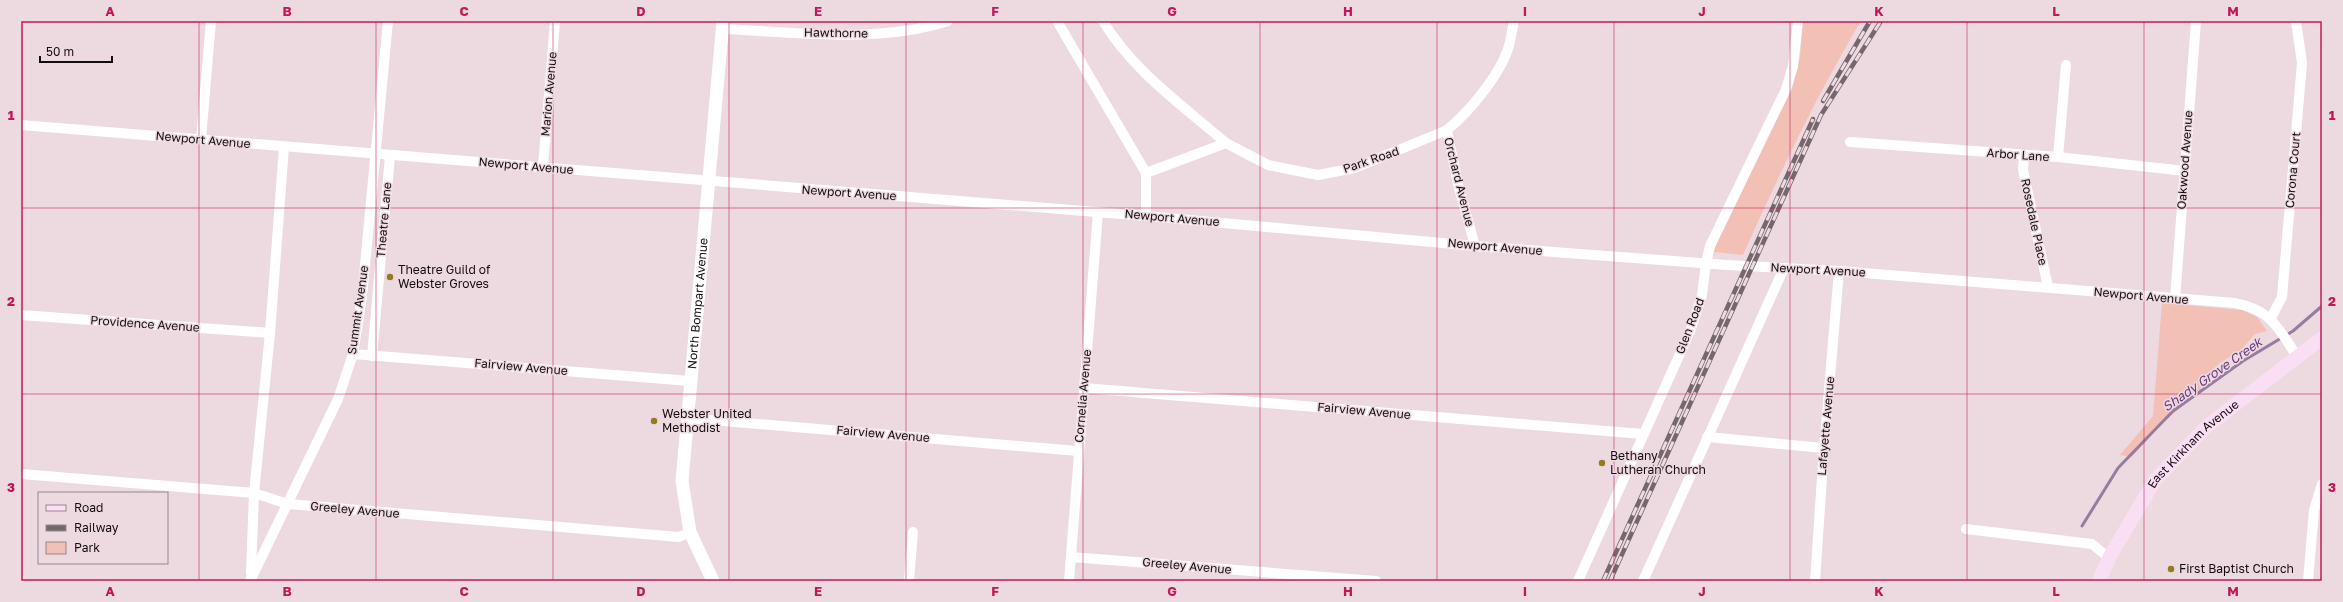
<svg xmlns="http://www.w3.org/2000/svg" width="2343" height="602" viewBox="0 0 2343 602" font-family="'Golos Text',sans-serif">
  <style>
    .green { fill: #f2c0b5 }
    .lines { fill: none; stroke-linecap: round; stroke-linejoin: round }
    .stream { stroke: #967ca0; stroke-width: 3 }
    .minor { stroke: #fff; stroke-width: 10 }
    .tertiary { stroke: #fff; stroke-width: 13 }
    .secondary { stroke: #fadff4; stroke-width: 14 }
    .rail-casing { stroke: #74686c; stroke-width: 4.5 }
    .rail { stroke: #edd9e0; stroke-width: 3; stroke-dasharray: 9; stroke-linecap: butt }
    .grid { fill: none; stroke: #c2185b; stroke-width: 1; stroke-opacity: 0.55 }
    .poi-dot { fill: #947b22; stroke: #edd9e0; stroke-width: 1.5 }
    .labels { text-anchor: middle; stroke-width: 3; stroke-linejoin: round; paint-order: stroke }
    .street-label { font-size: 12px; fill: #140d10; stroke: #edd9e0 }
    .poi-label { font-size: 12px; fill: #140d10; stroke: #edd9e0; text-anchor: start }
    .water-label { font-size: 13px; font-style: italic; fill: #683d7c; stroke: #edd9e0 }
    .neatline { fill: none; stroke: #c2185b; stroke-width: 1.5 }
    .grid-label { font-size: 13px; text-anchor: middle; font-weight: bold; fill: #c2185b }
  </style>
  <rect width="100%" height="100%" fill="#edd9e0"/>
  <!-- green -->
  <g class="green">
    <path d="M1803,21h58c-45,75 -82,154 -118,234l-29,-3 1,-8 78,-158 7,-29z"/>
    <polygon points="2162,303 2242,310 2257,317 2267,331 2255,334 2241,350 2220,363 2207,374 2199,392 2161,424 2132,457 2120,455 2153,416"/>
  </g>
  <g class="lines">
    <!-- stream -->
    <polyline class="stream" points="2082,526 2118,468 2173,411 2243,361 2293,331 2322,306"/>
    <!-- minor -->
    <g class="minor">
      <polyline points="1057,21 1146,173"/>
      <path d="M1103,21c29,49 80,85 123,122"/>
      <path d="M723,29c74,3 153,15 225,-8"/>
      <path d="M21,125l1125,91 329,30 252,19 112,6 396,32c38,8 43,25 63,55"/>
      <polyline points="201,139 211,21"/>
      <polyline points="1850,142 2058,157 2185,171"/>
      <polyline points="2024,156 2023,170 2048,287"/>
      <polyline points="2058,157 2066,65"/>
      <polyline points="543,167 555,21"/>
      <polyline points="1146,216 1146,173 1226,143 1268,165 1318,175 1355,168 1447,130"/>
      <path d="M1475,246l-17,-62 -11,-54c22,-18 52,-54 61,-81 3,-9 4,-19 6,-28"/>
      <polyline points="2175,299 2196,21"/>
      <polyline points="21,315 270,333"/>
      <polyline points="2271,318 2282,297 2302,63 2296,21"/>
      <polyline points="353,354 690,381"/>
      <polyline points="372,356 390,156"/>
      <polyline points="1084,388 1643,434"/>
      <polyline points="687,418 1078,451"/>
      <polyline points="1707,437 1824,448"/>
      <polyline points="21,474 254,493 288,504 679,537 690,532"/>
      <polyline points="1966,529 2092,544 2109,558"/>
      <polyline points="1071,557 1376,581"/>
      <polyline points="251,573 254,493 270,333 284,147"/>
      <polyline points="250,581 338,399 353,354 362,297 388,21"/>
      <polyline points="909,581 913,532"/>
      <polyline points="1069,581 1098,212"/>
      <polyline points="1578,581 1691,329 1702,295 1706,263 1710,246 1786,89 1793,66 1798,21"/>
      <polyline points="1643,581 1784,268"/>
      <polyline points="1815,581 1824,448 1839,271"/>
      <polyline points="2308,581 2314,510 2322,484"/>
    </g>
    <!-- tertiary -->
    <path class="tertiary" id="s1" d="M713,581l-23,-49 -8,-51 41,-460"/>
    <!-- secondary -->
    <path class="secondary" id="s2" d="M2099,581l10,-23 46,-78 51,-53 116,-89"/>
    <!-- rail casing -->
    <g class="rail-casing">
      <g id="rail">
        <polyline points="1823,101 1870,21"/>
        <polyline points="1603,581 1813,119"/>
        <polyline points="1610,581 1821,115 1881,21"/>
      </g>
    </g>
    <!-- rail -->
    <use href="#rail" class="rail"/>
  </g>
  <!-- grid -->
  <path class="grid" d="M199,21v560M376,21v560M553,21v560M729,21v560M906,21v560M1083,21v560M1260,21v560M1437,21v560M1614,21v560M1790,21v560M1967,21v560M2144,21v560M21,208h2301M21,394h2301"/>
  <!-- markers -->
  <g class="poi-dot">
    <circle cx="390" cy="277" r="4"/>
    <circle cx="654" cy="421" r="4"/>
    <circle cx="1602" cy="463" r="4"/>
    <circle cx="2171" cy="569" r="4"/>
  </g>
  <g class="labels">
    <!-- street labels -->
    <g class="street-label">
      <text transform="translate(836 33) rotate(1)" y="4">Hawthorne</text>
      <text transform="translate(549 94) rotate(-85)" y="4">Marion Avenue</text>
      <text transform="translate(203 140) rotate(5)" y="4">Newport Avenue</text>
      <text transform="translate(2018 155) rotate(4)" y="4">Arbor Lane</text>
      <text transform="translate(1371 160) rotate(-19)" y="4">Park Road</text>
      <text transform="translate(2185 160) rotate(-86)" y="4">Oakwood Avenue</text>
      <text transform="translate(526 166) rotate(5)" y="4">Newport Avenue</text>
      <text transform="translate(2293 170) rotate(-85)" y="4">Corona Court</text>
      <text transform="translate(1459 182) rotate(76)" y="4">Orchard Avenue</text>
      <text transform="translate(849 193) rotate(4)" y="4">Newport Avenue</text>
      <text transform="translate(1172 218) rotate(5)" y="4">Newport Avenue</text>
      <text transform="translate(384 220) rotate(-85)" y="4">Theatre Lane</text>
      <text transform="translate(2034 222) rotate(78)" y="4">Rosedale Place</text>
      <text transform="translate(1495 247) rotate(5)" y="4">Newport Avenue</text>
      <text transform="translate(1818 270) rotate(3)" y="4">Newport Avenue</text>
      <text transform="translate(2141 296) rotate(5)" y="4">Newport Avenue</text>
      <text dy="4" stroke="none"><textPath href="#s1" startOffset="284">North Bompart Avenue</textPath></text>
      <text transform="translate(358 310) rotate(-82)" y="4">Summit Avenue</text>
      <text transform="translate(145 324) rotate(4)" y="4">Providence Avenue</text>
      <text transform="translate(1690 326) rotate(-69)" y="4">Glen Road</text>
      <text transform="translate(521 367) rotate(5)" y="4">Fairview Avenue</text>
      <text transform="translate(1083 396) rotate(-85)" y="4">Cornelia Avenue</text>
      <text transform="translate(1364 411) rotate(5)" y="4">Fairview Avenue</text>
      <text transform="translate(1826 426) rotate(-85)" y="4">Lafayette Avenue</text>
      <text transform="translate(883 434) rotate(5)" y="4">Fairview Avenue</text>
      <text dy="4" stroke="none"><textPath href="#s2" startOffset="168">East Kirkham Avenue</textPath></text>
      <text transform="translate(355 510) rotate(5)" y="4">Greeley Avenue</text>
      <text transform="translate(1187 566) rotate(5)" y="4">Greeley Avenue</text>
    </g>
    <!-- poi labels -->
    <g class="poi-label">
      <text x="398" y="274">Theatre Guild of<tspan x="398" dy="14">Webster Groves</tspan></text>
      <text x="662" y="418">Webster United<tspan x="662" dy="14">Methodist</tspan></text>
      <text x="1610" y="460">Bethany<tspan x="1610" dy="14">Lutheran Church</tspan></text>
      <text x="2179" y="573">First Baptist Church</text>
    </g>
    <!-- water labels -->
    <g class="water-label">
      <text transform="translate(2212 374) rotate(-35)" y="5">Shady Grove Creek</text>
    </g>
  </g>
  <!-- border -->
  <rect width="2343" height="602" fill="none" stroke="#edd9e0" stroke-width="44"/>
  <!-- legend -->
  <rect x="38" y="492" width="130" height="72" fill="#edd9e0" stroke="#96878d"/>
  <rect x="46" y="505" width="20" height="6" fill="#fadff4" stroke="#96878d"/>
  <text x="74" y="512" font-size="12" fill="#140d10">Road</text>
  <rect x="46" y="525" width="20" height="6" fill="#74686c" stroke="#96878d"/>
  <text x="74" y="532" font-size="12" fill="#140d10">Railway</text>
  <rect x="46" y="542" width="20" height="12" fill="#f2c0b5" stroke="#96878d"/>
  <text x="74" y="552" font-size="12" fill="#140d10">Park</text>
  <!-- scale -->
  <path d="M40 56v6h72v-6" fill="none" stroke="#140d10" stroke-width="2"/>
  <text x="46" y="56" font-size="12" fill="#140d10" stroke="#edd9e0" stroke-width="3" paint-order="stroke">50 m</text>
  <rect x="22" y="22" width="2299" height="558" class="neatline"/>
  <g class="grid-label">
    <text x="110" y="16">A</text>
    <text x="287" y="16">B</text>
    <text x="464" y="16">C</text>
    <text x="641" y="16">D</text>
    <text x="818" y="16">E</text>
    <text x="995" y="16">F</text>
    <text x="1172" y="16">G</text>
    <text x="1348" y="16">H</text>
    <text x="1525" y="16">I</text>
    <text x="1702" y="16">J</text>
    <text x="1879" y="16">K</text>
    <text x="2056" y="16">L</text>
    <text x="2233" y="16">M</text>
    <text x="11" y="120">1</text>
    <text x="2332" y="120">1</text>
    <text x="11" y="306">2</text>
    <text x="2332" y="306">2</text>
    <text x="11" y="492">3</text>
    <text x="2332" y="492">3</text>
    <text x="110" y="596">A</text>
    <text x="287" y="596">B</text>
    <text x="464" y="596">C</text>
    <text x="641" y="596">D</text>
    <text x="818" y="596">E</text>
    <text x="995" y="596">F</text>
    <text x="1172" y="596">G</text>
    <text x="1348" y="596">H</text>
    <text x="1525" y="596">I</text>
    <text x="1702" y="596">J</text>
    <text x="1879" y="596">K</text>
    <text x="2056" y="596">L</text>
    <text x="2233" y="596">M</text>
  </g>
</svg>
